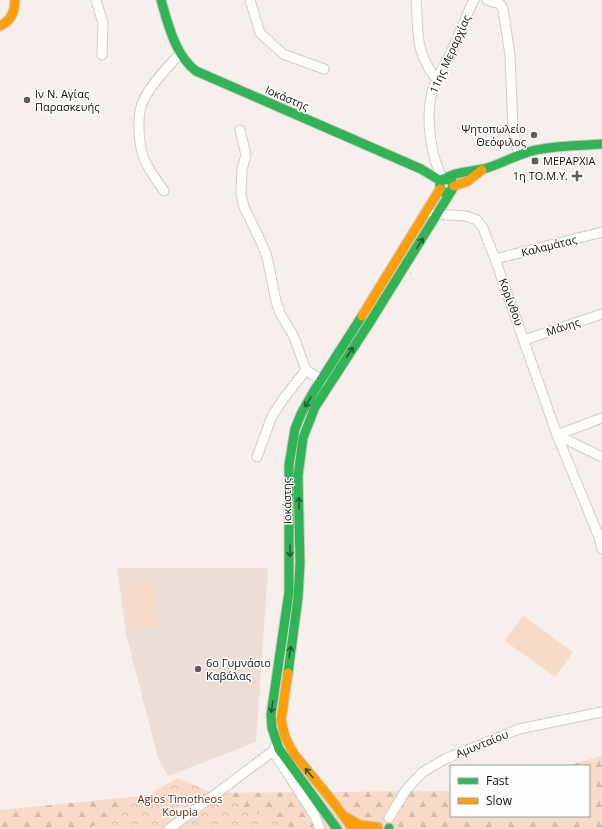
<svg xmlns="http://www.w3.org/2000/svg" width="602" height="829" viewBox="0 0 602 829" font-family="'Open Sans',sans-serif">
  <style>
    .built { fill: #ecded6 }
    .grass { fill: #f7dac8 }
    .forest { fill: url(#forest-firs) }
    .park { fill: url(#park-crowns) }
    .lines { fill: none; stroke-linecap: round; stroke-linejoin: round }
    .street-casing { stroke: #d2ccc9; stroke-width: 11 }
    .fast-casing { stroke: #d2ccc9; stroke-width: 11 }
    .slow-casing { stroke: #d2ccc9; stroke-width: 11 }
    .street { stroke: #fefdfc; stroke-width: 9 }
    .fast { stroke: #30b455; stroke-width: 9 }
    .slow { stroke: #ff9f0a; stroke-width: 9 }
    .oneway { stroke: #206030 }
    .poi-dot { fill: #615c59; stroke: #fefefe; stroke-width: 1.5 }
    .labels { text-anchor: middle; stroke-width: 3; stroke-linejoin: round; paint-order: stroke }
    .street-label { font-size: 11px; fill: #110d0a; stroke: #fefefe }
    .poi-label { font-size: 11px; fill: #110d0a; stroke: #fefefe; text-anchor: start }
    .park-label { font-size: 11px; fill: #602e06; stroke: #fefefe }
  </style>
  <defs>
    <pattern id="forest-firs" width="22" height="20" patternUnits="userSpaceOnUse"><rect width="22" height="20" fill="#f7dac8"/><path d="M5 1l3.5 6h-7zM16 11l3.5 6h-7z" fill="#d3baaa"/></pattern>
    <pattern id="park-crowns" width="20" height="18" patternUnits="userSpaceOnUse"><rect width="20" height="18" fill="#f7dac8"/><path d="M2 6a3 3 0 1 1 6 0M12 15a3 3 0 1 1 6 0" fill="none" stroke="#d3baaa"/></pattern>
  </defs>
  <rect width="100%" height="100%" fill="#f6efeb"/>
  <!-- built -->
  <polygon class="built" points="117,568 268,568 256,742 168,776 158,758 126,634"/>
  <!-- grass -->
  <g class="grass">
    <polygon points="154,582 159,624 129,628 124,586"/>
    <polygon points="523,616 573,652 555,677 505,641"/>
  </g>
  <!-- forest -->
  <polygon class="forest" points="602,756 602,829 0,829 0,810 172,793 451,791 451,816 589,816 589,766 566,766"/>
  <!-- park -->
  <polygon class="park" points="178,778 294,829 88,829"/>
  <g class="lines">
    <!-- street casing -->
    <g class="street-casing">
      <g id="street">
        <polyline points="96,0 103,23 102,55"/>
        <polyline points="250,0 260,33 283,54 324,69"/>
        <path d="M416,0c3,34 -2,51 21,80"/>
        <polyline points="487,0 500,4 503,9 510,55 513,129 519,155"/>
        <polyline points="240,130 246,155 242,169 241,194 244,207 262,244 267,257 276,301 280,313 294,337 306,370 326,383"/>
        <path d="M443,179c-13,-23 -18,-65 -10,-90 5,-14 14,-27 20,-41 7,-16 13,-33 21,-48"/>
        <path d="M164,191c-7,-10 -15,-21 -20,-32 -5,-14 -7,-37 -3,-52 4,-16 28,-42 40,-54"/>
        <polyline points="433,214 466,216 477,220 483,228 495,259 557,435 602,457"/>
        <polyline points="495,259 602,232"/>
        <polyline points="524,340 602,314"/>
        <polyline points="257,457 272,416 284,398 306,370"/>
        <polyline points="602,534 599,537 602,549"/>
        <polyline points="599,537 557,435 602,418"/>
        <polyline points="275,747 273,751 315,816 320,829"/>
        <polyline points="389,818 406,790 415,780 423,772 445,759 519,729 602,712"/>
        <polyline points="169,829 273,751"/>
      </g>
    </g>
    <!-- fast casing -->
    <g class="fast-casing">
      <g id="fast">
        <path d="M161,0c7,24 14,55 35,71l225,98 20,12"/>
        <path d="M443,179l7,1 3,3v5l-5,5 -5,-1 -3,-3v-7c12,-10 28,-10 43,-13 17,-4 32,-14 49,-18 23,-6 47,-5 70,-7"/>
        <polyline points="288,673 298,598 300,563 298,476 303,438 315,407 370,322 452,190"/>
        <polyline points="389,828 389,829"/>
        <polyline points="337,829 279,749 272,728 271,715 289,592 289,465 295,429 301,414 314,391 362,316"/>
      </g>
    </g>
    <!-- slow casing -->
    <g class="slow-casing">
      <g id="slow">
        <path d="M0,26c11,-5 15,-14 15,-26"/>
        <polyline points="454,186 468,181 482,170"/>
        <polyline points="362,316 440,189"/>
        <polyline points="288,673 281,720 285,737 294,754 334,803 353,829"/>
        <polyline points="346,817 360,825 378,827"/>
      </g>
    </g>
    <!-- street -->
    <use href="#street" class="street"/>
    <!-- fast -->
    <use href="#fast" class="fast"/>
    <!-- slow -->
    <use href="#slow" class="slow"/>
  </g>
  <!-- one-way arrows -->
  <defs><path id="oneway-shaft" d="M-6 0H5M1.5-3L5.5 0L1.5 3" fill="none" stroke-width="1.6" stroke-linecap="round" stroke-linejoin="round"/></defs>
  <g class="oneway">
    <use href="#oneway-shaft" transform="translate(420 243) rotate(-58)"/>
    <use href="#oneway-shaft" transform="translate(350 352) rotate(-57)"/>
    <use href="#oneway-shaft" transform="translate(308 402) rotate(120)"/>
    <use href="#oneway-shaft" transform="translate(299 503) rotate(-92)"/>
    <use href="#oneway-shaft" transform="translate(290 551) rotate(90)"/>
    <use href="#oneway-shaft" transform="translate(290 652) rotate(-81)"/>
    <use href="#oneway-shaft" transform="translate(272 707) rotate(98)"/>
    <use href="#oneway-shaft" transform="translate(309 773) rotate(-130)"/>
  </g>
  <!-- markers -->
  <g class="poi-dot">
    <circle cx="27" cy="100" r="4"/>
    <circle cx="534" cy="135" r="4"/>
    <rect x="531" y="157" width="8" height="8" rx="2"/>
    <path d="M575 170h4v4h4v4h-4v4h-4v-4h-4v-4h4z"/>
    <circle cx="198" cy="669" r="4"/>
  </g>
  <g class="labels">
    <!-- street labels -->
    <g class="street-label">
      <text transform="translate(450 54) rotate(-66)" y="4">11ης Μεραρχίας</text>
      <text transform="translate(287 98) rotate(23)" y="4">Ιοκάστης</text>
      <text transform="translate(549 246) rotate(-14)" y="4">Καλαμάτας</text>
      <text transform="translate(511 302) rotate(70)" y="4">Κορίνθου</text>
      <text transform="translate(563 327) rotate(-18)" y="4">Μάνης</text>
      <text transform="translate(287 501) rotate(-91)" y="4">Ιοκάστης</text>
      <text transform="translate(482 744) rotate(-22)" y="4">Αμυνταίου</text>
    </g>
    <!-- poi labels -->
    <g class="poi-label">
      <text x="35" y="98">Ιν Ν. Αγίας<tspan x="35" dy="13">Παρασκευής</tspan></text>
      <text x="526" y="133" text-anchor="end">Ψητοπωλείο<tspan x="526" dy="13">Θεόφιλος</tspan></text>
      <text x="543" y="165">ΜΕΡΑΡΧΙΑ</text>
      <text x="568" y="180" text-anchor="end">1η ΤΟ.Μ.Υ.</text>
      <text x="206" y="667">6ο Γυμνάσιο<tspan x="206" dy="13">Καβάλας</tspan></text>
    </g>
    <!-- park labels -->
    <g class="park-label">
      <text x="180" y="803">Agios Timotheos<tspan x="180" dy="13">Koupia</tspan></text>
    </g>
  </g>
  <!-- legend -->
  <rect x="450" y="765" width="140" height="52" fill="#fefefe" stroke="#9f9e9c"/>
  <rect x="458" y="778" width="20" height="6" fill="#30b455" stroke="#9f9e9c"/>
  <text x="486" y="785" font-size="12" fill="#110d0a">Fast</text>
  <rect x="458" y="798" width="20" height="6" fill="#ff9f0a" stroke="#9f9e9c"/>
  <text x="486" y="805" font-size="12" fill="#110d0a">Slow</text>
</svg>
